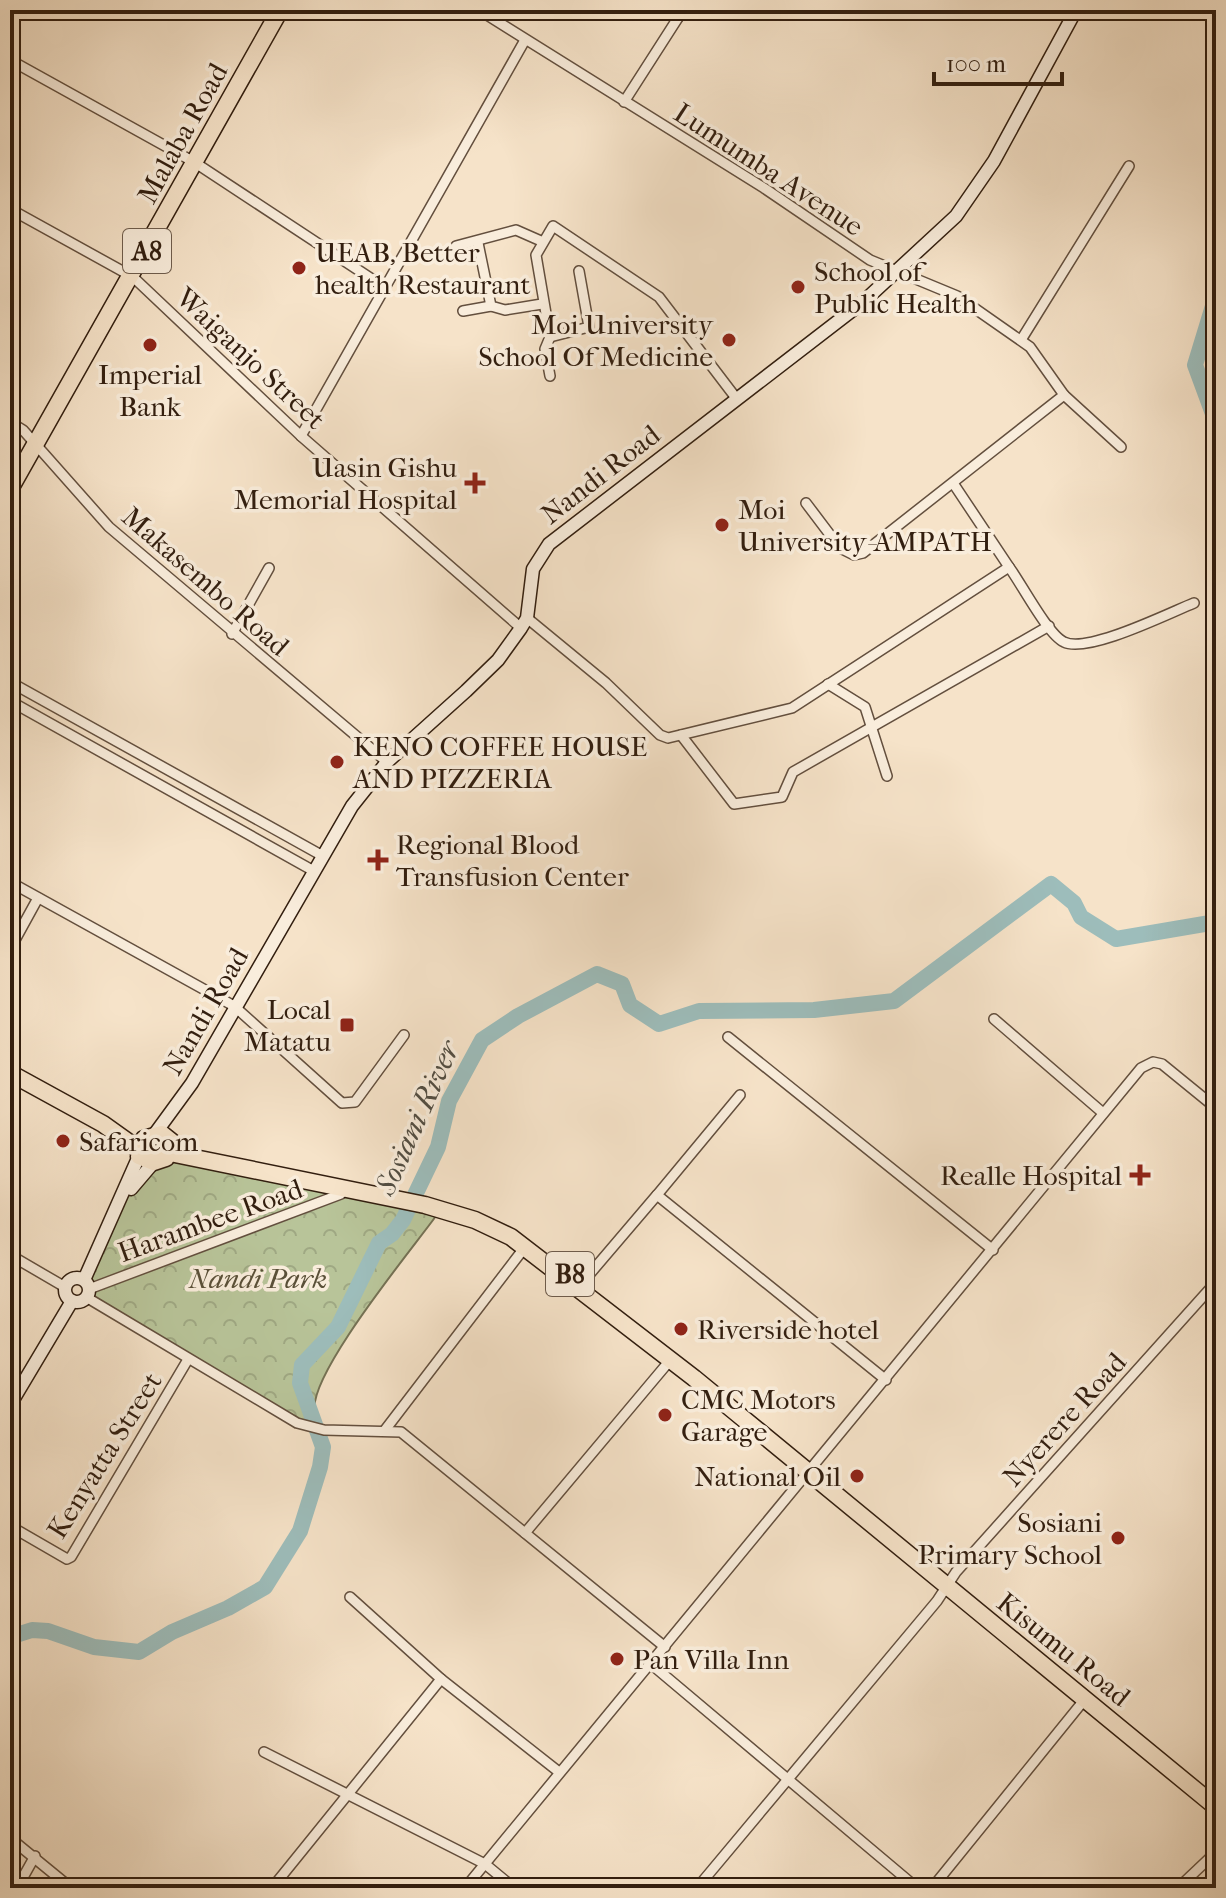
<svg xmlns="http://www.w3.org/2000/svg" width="1226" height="1898" viewBox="0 0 1226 1898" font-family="'IM FELL French Canon',serif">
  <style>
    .park { fill: url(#park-crowns); stroke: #757154; stroke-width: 2 }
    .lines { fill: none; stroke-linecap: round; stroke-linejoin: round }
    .river { stroke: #9dbdbb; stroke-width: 16 }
    .street-casing { stroke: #634f3e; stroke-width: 12 }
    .secondary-casing { stroke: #321e0f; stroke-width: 15 }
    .highway-casing { stroke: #321e0f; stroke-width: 19 }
    .street { stroke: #f9eddc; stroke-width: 9 }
    .secondary { stroke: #f9eddc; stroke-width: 12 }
    .highway { stroke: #f6e3c9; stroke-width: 16 }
    .poi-dot { fill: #8f2418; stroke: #f9eddc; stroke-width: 3 }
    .labels { text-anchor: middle; stroke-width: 7; stroke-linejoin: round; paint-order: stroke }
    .shield { fill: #f9eddc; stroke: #6e5c4c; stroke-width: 2 }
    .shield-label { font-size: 26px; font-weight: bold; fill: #321e0f }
    .street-label { font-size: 28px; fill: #321e0f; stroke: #f9eddc }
    .poi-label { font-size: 28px; fill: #321e0f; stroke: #f9eddc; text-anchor: start }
    .park-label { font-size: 28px; font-style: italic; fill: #5a5038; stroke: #f9eddc }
    .water-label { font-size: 30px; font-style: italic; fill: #524e43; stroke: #f9eddc }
  </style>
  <defs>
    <pattern id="park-crowns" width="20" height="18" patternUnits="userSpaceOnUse" patternTransform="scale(2)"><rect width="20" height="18" fill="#b8c499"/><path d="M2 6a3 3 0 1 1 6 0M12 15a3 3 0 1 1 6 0" fill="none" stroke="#9fa883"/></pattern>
  </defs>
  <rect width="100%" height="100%" fill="#f6e3c9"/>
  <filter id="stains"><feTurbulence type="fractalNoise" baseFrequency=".0025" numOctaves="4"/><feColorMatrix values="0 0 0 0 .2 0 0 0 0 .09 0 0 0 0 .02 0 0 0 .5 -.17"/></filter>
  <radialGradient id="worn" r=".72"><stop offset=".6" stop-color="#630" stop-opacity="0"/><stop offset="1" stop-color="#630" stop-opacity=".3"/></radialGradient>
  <!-- park -->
  <path class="park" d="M171,1153l265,63c-23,32 -130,161 -121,196 2,5 7,12 9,16l-27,-7 -208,-124 1,-11 -4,-7c22,-45 40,-99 85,-126z"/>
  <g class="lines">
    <!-- river -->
    <g class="river">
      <polyline points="1216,296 1195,365 1216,422"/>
      <polyline points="10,1637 32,1630 48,1631 94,1647 139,1652 172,1632 228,1608 265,1587 300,1531 320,1467 323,1447 300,1383 302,1365 338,1327 379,1243 392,1234 403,1220 438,1147 449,1101 482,1040 518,1016 597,974 622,984 630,1005 659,1024 699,1011 814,1010 894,1001 1051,884 1074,903 1081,917 1116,939 1216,922"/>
    </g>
    <!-- street casing -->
    <g class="street-casing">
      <g id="street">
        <polyline points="479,10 764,188 870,260 957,296 1030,347 1064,395 863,553 854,555 840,548 806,503"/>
        <polyline points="666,10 678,18"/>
        <polyline points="10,60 194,162 384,287"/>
        <polyline points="624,102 683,10"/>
        <polyline points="10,209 133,277 301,436 521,628"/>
        <polyline points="478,243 491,306 505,310 542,304"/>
        <polyline points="456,246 516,230 541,241"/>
        <polyline points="463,311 491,306"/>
        <polyline points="550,337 589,327 579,271"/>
        <polyline points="1021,340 1129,166"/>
        <polyline points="550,376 545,349 550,337 536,255 553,226 659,297 736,398"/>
        <polyline points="1064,395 1121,447"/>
        <polyline points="10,422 23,430 109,527 387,762"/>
        <polyline points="301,436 525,40"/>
        <path d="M1009,567c12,16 39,68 55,75 23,12 105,-29 130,-39"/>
        <polyline points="527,618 606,683 660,735 668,738 792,708 1009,567 953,483"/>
        <polyline points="232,634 269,568"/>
        <polyline points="10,682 321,855"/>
        <polyline points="828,684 865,707 887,776"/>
        <polyline points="10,701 312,870"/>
        <polyline points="681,735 734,804 782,797 793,772 1049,626"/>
        <polyline points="10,882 234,1006 342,1103 355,1102 404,1035"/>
        <polyline points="10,949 38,898"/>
        <polyline points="994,1019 1103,1113"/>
        <polyline points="728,1037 993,1250"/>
        <polyline points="657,1195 740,1095"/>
        <polyline points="10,1255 65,1287"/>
        <polyline points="582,1283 657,1195 886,1380"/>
        <polyline points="89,1289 341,1194 344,1188"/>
        <polyline points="86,1297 297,1423 324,1430 401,1432 665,1647"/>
        <polyline points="385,1430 525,1247"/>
        <polyline points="10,1526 67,1559 71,1557 187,1361"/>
        <polyline points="525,1533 672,1358"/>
        <polyline points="350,1597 441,1679"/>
        <polyline points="651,1664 917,1888"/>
        <polyline points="264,1752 485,1864 514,1888"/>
        <polyline points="10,1838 71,1888"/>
        <polyline points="17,1888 35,1856"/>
        <polyline points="272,1888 441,1679 559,1772"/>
        <polyline points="465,1888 1141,1068 1153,1062 1162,1064 1216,1108"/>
        <polyline points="697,1888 937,1601 956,1572 1216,1282"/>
        <polyline points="932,1888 1085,1699"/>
        <polyline points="1178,1888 1216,1852"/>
      </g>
    </g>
    <!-- secondary casing -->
    <g class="secondary-casing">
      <g id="secondary">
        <polyline points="154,1135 192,1083 352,806 387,762 466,691 498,660 521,628 527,618 533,569 549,544 863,302 956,216 994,161 1076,10"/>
        <polyline points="131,1189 154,1162"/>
        <circle cx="77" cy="1290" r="12"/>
        <polyline points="84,1280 139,1156"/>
        <polyline points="10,1405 72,1301"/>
      </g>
    </g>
    <!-- highway casing -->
    <g class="highway-casing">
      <g id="highway">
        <polyline points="10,489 280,10"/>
        <polyline points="10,1073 103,1124 138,1149"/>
        <polygon points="162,1134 172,1142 166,1158 154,1162 139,1156 144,1139"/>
        <polyline points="170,1153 425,1205 475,1220 511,1237 694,1378 1216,1807"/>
      </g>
    </g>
    <!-- street -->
    <use href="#street" class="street"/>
    <!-- secondary -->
    <use href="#secondary" class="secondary"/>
    <!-- highway -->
    <use href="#highway" class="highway"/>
  </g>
  <!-- markers -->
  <g class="poi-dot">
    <circle cx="299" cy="268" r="8"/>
    <circle cx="798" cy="287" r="8"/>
    <circle cx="729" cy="340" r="8"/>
    <circle cx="150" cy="345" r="8"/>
    <path d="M471 471h8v8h8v8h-8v8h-8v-8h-8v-8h8z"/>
    <circle cx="722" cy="525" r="8"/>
    <circle cx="337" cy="762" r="8"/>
    <path d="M374 848h8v8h8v8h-8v8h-8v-8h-8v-8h8z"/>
    <rect x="339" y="1017" width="16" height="16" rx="4"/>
    <circle cx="63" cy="1141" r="8"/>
    <path d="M1136 1163h8v8h8v8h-8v8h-8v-8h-8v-8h8z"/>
    <circle cx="681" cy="1329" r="8"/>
    <circle cx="665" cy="1415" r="8"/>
    <circle cx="857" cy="1476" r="8"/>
    <circle cx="1118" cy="1538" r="8"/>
    <circle cx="617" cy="1659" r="8"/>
  </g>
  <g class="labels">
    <!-- shield labels -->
    <g class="shield">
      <rect x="123" y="229" width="48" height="44" rx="6"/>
      <rect x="546" y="1252" width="48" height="44" rx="6"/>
    </g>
    <g class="shield-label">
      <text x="147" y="260">A8</text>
      <text x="570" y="1283">B8</text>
    </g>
    <!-- street labels -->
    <g class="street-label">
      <text transform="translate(182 133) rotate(-61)" y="10">Malaba Road</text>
      <text transform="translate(769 169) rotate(33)" y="10">Lumumba Avenue</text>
      <text transform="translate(251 358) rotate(43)" y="10">Waiganjo Street</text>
      <text transform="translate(600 474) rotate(-38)" y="10">Nandi Road</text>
      <text transform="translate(206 581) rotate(41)" y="10">Makasembo Road</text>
      <text transform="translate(205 1011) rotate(-60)" y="10">Nandi Road</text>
      <text transform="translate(210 1220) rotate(-20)" y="10">Harambee Road</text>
      <text transform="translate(1064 1419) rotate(-48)" y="10">Nyerere Road</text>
      <text transform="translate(104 1455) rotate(-58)" y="10">Kenyatta Street</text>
      <text transform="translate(1064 1649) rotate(39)" y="10">Kisumu Road</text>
    </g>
    <!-- poi labels -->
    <g class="poi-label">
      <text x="315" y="262">UEAB, Better<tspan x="315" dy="32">health Restaurant</tspan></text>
      <text x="814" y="281">School of<tspan x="814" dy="32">Public Health</tspan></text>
      <text x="713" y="334" text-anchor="end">Moi University<tspan x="713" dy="32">School Of Medicine</tspan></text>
      <text x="150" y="384" text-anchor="middle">Imperial<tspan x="150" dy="32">Bank</tspan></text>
      <text x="457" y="477" text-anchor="end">Uasin Gishu<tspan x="457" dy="32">Memorial Hospital</tspan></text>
      <text x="738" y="519">Moi<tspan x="738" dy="32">University-AMPATH</tspan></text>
      <text x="353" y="756">KENO COFFEE HOUSE<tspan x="353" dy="32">AND PIZZERIA</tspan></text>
      <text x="396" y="854">Regional Blood<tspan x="396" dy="32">Transfusion Center</tspan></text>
      <text x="331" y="1019" text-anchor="end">Local<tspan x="331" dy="32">Matatu</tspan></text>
      <text x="79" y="1151">Safaricom</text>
      <text x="1122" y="1185" text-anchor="end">Realle Hospital</text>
      <text x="697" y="1339">Riverside hotel</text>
      <text x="681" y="1409">CMC Motors<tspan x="681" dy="32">Garage</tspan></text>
      <text x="841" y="1486" text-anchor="end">National Oil</text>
      <text x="1102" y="1532" text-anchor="end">Sosiani<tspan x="1102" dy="32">Primary School</tspan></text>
      <text x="633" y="1669">Pan Villa Inn</text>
    </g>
    <!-- park labels -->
    <g class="park-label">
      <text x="258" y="1288">Nandi Park</text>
    </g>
    <!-- water labels -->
    <g class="water-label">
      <text transform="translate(417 1118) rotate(-66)" y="10">Sosiani River</text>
    </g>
  </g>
  <!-- margin -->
  <rect width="1226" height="1898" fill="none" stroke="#f6e3c9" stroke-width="40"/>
  <rect x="12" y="12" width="1202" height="1874" fill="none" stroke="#321e0f" stroke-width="4"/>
  <rect x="20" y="20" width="1186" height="1858" fill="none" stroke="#321e0f" stroke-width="2"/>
  <!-- scale -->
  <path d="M934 72v12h128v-12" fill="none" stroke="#321e0f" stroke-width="4"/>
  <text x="946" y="72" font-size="24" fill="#321e0f" stroke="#f9eddc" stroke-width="6" paint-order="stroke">100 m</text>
  <rect width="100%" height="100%" filter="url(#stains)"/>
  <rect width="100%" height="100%" fill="url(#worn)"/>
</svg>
